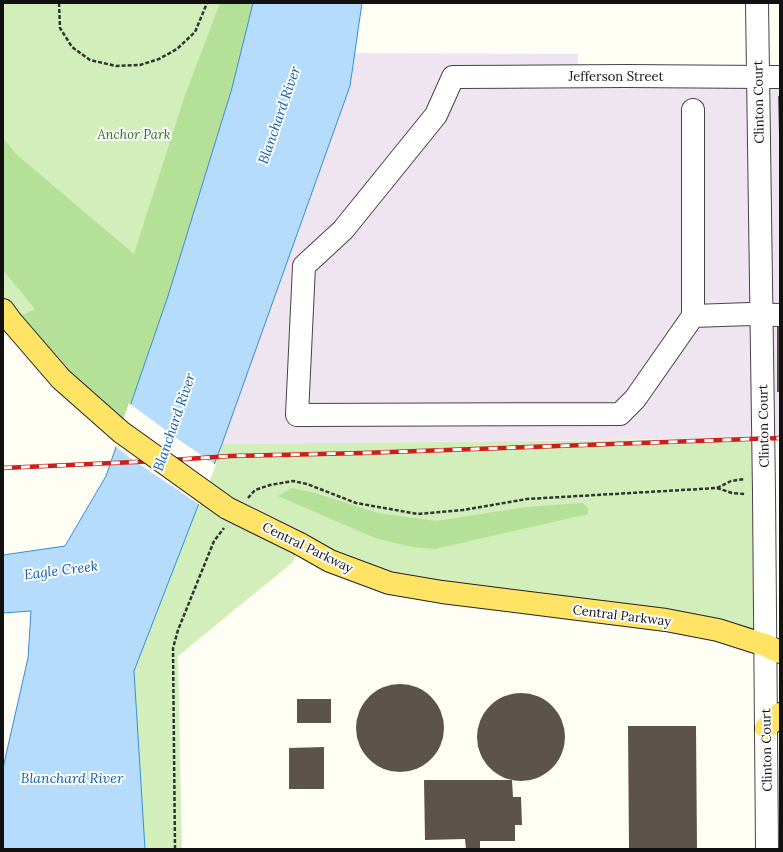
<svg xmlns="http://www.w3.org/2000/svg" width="783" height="852" viewBox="0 0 783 852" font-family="Lora,serif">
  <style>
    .industrial { fill: #efe5f0 }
    .green { fill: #d2eeba }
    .forest { fill: #b4e098 }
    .water { fill: #b5dcfb; stroke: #368dd8 }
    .pier { fill: #fffef5 }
    .building { fill: #5b534c }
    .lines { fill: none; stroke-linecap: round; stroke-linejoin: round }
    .minor-casing { stroke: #444; stroke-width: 24 }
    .major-casing { stroke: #222; stroke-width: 24 }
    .path { stroke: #333; stroke-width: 2.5; stroke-dasharray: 4 2; stroke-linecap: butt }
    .minor { stroke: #fff; stroke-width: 22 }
    .major { stroke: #ffe365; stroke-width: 22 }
    .rail-casing { stroke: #ce1e1c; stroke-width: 4.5 }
    .rail { stroke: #fff; stroke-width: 3; stroke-dasharray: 9; stroke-linecap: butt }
    .major-bridge-casing { stroke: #222; stroke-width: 24; stroke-linecap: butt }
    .major-bridge { stroke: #ffe365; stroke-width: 22 }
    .labels { text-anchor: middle; stroke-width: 4; stroke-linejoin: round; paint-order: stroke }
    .street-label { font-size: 13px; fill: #111; stroke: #fff }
    .park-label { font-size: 13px; font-style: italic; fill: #26701a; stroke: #fff }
    .water-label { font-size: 14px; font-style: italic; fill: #0e5faf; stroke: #fff }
  </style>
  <rect width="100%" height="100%" fill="#fffef5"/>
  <!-- industrial -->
  <polygon class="industrial" points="355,53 578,54 578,76 780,76 780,438 222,444 350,86"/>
  <!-- green -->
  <g class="green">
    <polygon points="3,3 317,3 157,461 3,310"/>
    <polygon points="763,439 765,645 442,592 300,544 293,562 178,656 182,849 145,849 134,671 222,444"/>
  </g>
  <!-- forest -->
  <g class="forest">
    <polygon points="220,3 253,3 232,88 168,296 121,432 11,321 35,309 3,270 3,138 17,155 134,254 184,98"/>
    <polygon points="291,488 315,493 378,513 436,521 526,507 583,503 588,508 588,514 435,549 412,547 375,538 278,496"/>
  </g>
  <!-- water -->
  <polygon class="water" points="253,3 362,3 350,86 222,444 134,671 145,849 3,849 3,768 28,658 31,611 3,613 3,555 65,546 106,476 168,296 232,88"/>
  <!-- pier -->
  <polygon class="pier" points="129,403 179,440 216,465 200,505 130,458 114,445"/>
  <!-- building -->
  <g class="building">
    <polygon points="778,96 780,96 780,134 779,134"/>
    <rect x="777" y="325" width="3" height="67"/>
    <circle cx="400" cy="728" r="44"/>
    <circle cx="521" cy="737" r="44"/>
    <rect x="297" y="699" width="34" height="24"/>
    <polygon points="628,726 696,726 697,849 629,849"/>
    <polygon points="324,747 324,789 289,789 289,748"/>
    <polygon points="424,780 512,780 513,797 521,797 522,825 515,825 515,841 480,841 480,848 466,849 465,839 425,840"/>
  </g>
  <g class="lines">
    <!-- minor casing -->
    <g class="minor-casing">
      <g id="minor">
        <polyline points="757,3 764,492 767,849"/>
        <polyline points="780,77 626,76 453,77 436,115 343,230 304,266 297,415 620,414 635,399 693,316 750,314 780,315"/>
        <polyline points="693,110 693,316"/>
      </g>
    </g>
    <!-- major casing -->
    <g class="major-casing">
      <g id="major">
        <polyline points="3,310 11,321"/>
        <polyline points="300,544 330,561 389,583 442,592 666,620 718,630 765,645 780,652"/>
        <polyline points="766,728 780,714"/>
      </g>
    </g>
    <!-- path -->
    <g class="path">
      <polyline points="59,3 60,28 72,47 90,60 116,66 140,65 159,59 177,49 195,32 207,3"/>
      <polyline points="717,488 731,481 745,479"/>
      <polyline points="248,498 255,490 270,485 293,481 307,484 356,503 418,514 463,510 527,499 717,488 732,493 745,494"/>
      <polyline points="175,849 173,648 178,630 214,541 224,528"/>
    </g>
    <!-- minor -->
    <use href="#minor" class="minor"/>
    <!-- major -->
    <use href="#major" class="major"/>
    <!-- rail casing -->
    <g class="rail-casing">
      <polyline id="rail" points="3,468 157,461 230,456 363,453 780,438"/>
    </g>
    <!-- rail -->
    <use href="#rail" class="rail"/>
    <!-- major-bridge casing -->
    <g class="major-bridge-casing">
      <polyline id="major-bridge" points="11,321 61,379 121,432 227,508 300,544"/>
    </g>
    <!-- major-bridge -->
    <use href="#major-bridge" class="major-bridge"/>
  </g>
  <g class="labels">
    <!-- street labels -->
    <g class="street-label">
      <text x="616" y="81">Jefferson Street</text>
      <text transform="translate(758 102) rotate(-91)" y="5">Clinton Court</text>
      <text transform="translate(763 426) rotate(-91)" y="5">Clinton Court</text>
      <text transform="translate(308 547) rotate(26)" y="5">Central Parkway</text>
      <text transform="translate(622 615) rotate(7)" y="5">Central Parkway</text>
      <text transform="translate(766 750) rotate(-91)" y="5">Clinton Court</text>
    </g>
    <!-- park labels -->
    <g class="park-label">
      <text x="134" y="139">Anchor Park</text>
    </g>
    <!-- water labels -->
    <g class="water-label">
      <text transform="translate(279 115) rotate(-71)" y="5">Blanchard River</text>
      <text transform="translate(174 422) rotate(-71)" y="5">Blanchard River</text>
      <text transform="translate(61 570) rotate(-7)" y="5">Eagle Creek</text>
      <text x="72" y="783">Blanchard River</text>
    </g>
  </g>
  <!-- border -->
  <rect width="783" height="852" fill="none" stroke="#111111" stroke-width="8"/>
</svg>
